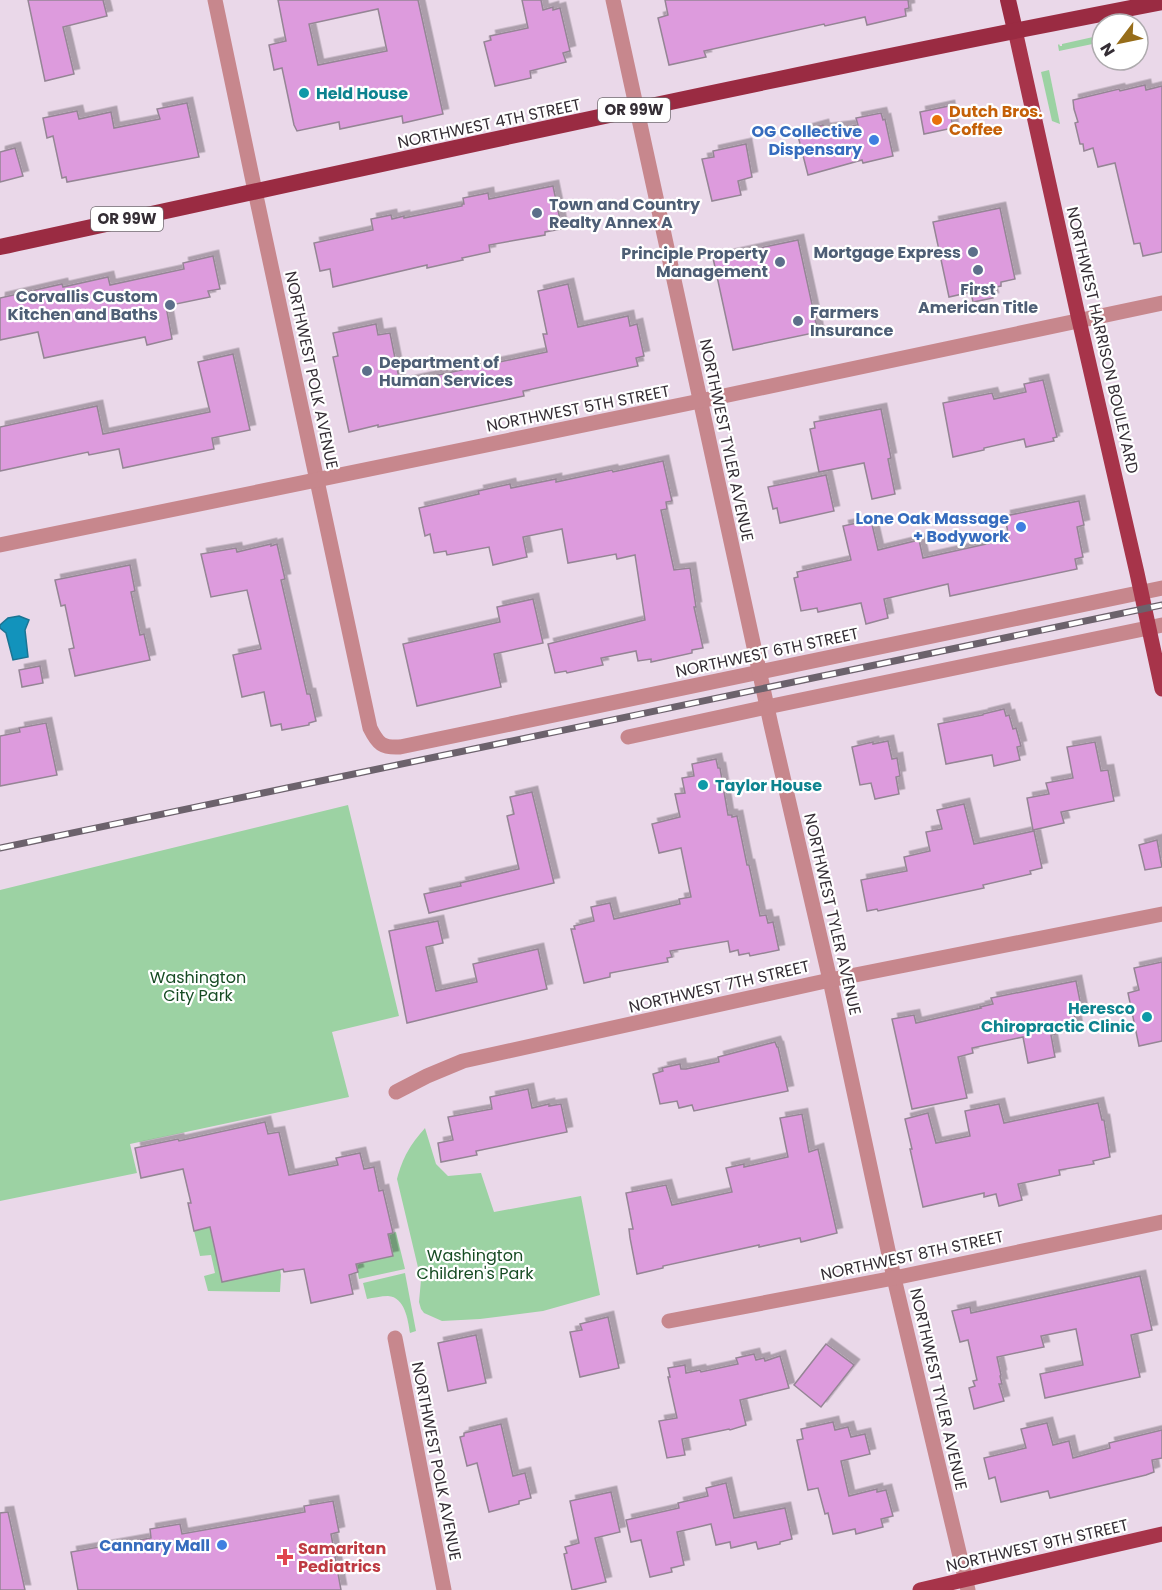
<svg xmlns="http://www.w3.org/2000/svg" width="1162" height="1590" viewBox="0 0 1162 1590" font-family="Poppins,sans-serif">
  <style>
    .green { fill: #9cd2a3 }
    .water { fill: #1293bc; stroke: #1c7493; stroke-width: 1.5 }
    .building { fill: #dd9bdd; stroke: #958595; stroke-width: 1.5; fill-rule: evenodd; filter: url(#shadow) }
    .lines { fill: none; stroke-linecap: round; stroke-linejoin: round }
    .minor { stroke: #c7878d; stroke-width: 15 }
    .tertiary { stroke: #c7878d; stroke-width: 15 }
    .primary { stroke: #a7344a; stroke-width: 15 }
    .trunk { stroke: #9a2b42; stroke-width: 16 }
    .rail-casing { stroke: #6c626c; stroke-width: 7 }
    .rail { stroke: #fff; stroke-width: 4.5; stroke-dasharray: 14; stroke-linecap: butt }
    .culture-dot { fill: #0f9aa8; stroke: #fff; stroke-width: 2 }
    .food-dot { fill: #e8710a; stroke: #fff; stroke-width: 2 }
    .shop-dot { fill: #3f7fe0; stroke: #fff; stroke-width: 2 }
    .service-dot { fill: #5c6f8a; stroke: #fff; stroke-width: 2 }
    .health-dot { fill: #e0444e; stroke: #fff; stroke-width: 2 }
    .labels { text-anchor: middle; stroke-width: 4.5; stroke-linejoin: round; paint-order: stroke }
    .shield { fill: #fff; stroke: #716c71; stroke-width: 1.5 }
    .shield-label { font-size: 15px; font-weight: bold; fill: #342d34 }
    .culture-label { font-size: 16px; font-weight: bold; fill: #0d838f; stroke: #fff; text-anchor: start }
    .food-label { font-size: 16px; font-weight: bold; fill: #c56008; stroke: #fff; text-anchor: start }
    .street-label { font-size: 16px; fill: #342d34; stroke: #fff }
    .shop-label { font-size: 16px; font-weight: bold; fill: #366cbe; stroke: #fff; text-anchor: end }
    .service-label { font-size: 16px; font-weight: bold; fill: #4e5e75; stroke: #fff; text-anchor: start }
    .park-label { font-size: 16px; fill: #164b23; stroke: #fff }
    .health-label { font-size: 16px; font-weight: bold; fill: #be3a42; stroke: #fff; text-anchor: start }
  </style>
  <defs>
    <filter id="shadow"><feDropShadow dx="5.5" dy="-5.5" stdDeviation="0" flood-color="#0004"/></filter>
  </defs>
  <rect width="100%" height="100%" fill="#ead8e9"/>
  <!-- green -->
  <g class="green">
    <polygon points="1102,35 1102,42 1059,51 1058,45 1059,44 1060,46 1062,46 1062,44"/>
    <polygon points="1049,70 1060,124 1052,121 1041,72"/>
    <polygon points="348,805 399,1016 332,1032 349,1097 130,1144 137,1173 0,1201 0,890"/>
    <path d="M425,1128l11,36 12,12 33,-3 13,39 87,-16 19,99 -57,16 -63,8 -38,2 -18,-8 -3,-4 -2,-7 2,-22 -24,-101c6,-22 13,-34 28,-51z"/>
    <polygon points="210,1227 222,1282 280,1269 281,1275 280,1292 208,1291 204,1276 215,1273 211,1255 200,1256 194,1231"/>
    <polygon points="396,1232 405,1269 359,1279 356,1264 393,1256 388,1234"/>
    <path d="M405,1273l11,58 -6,2c-2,-13 -5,-36 -22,-37 -7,0 -15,2 -21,3l-4,-16z"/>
  </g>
  <!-- water -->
  <polygon class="water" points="19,616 29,620 25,630 28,657 13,660 6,633 0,628 0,625 8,618"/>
  <!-- building -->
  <g class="building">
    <polygon points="28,0 103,0 107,16 63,27 74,74 45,81"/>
    <path d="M278,0h140l25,114 -40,9 -1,-7 -62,13 -1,-7 -42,9 -3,-6 -12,-57 -8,2 -5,-25 17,-4zM378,9l9,42 -69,14 -9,-41z"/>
    <polygon points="522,0 541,0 543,10 553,7 553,10 560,8 570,51 563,53 566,62 530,71 531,78 495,86 484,42 491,40 490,36 528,28"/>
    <polygon points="665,0 908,0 909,8 905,9 906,16 867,25 865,17 825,26 824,24 704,51 706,57 669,65 658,18 668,15"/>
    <polygon points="1145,85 1146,90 1162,86 1162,252 1143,256 1140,243 1134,244 1115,163 1098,167 1093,148 1084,151 1083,144 1080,144 1075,123 1078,122 1074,109 1073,100 1119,89 1120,91"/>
    <polygon points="187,103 199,157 67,182 66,177 62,178 53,136 47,138 43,118 77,111 79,119 111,112 114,128 160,119 157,109"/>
    <polygon points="949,106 953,128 924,134 920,112"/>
    <polygon points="881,113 883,120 885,119 893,156 863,163 862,160 808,175 797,132 823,125 824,129 858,125 856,118"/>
    <polygon points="746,144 752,177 738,181 741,195 712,201 702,159 714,157 713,151"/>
    <polygon points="15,148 23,176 0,182 0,152"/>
    <polygon points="553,186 562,229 545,232 545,235 489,245 490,252 462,258 463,260 427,268 427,265 333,287 330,269 320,271 314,243 373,230 371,219 391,215 392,219 404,216 404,218 462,206 462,204 464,204 463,198 488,193 489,199"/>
    <polygon points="1000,208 1015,279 1001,282 1001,286 990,288 993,298 973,302 971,292 949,297 933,222"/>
    <polygon points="798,240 818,332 733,350 713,258"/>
    <polygon points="213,256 220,289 208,291 210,297 166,306 172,339 147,345 145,337 44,358 38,332 0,340 0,298 62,284 63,287 108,277 110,285 184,269 183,263"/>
    <polygon points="568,284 578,327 628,316 630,326 637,324 644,356 636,358 638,366 523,391 524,396 378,427 378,425 349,432 333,357 338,356 333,333 376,324 378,335 390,333 400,383 547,352 543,334 547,334 538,291"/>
    <polygon points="233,354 250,430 212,438 214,449 123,468 119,449 89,455 88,452 0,471 0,427 97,406 103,434 210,412 198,362"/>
    <polygon points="1043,380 1057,437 1053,438 1054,441 1026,447 1024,439 984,448 984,450 953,457 943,403 992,393 994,399 1026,392 1024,384"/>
    <polygon points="881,409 891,458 888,459 895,494 872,499 864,463 819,472 810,429 815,428 814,422"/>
    <polygon points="663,461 672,501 666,502 667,509 661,510 674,570 690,568 696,607 694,607 703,648 692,650 692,653 651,662 651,659 638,661 636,651 601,658 603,665 567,673 566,671 555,673 548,644 645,620 635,555 617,559 616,554 568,563 562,529 523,537 527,557 493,565 489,547 447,555 446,551 434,553 430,534 425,536 419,508 479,494 478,491 510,484 511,488 556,479 556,482 612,470 613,472"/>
    <polygon points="826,475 834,511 780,523 777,508 773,509 768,487"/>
    <polygon points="1079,501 1084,525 1077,527 1083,557 1075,559 1077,569 950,596 948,584 884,599 888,618 866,624 861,603 818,612 817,608 801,611 794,578 798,577 797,572 851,560 843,526 871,520 878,550 919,540 923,558 1009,539 1005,516"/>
    <polygon points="271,544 271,546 277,544 285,579 281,580 307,694 310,694 316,721 309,723 309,725 282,730 281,724 271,726 264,692 242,697 233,655 261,649 247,590 211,597 201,554 236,548 237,552"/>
    <polygon points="130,565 135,591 131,592 140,635 144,634 150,660 75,676 69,649 74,648 65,605 61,606 55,580"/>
    <polygon points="533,599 543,643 494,654 501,687 417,706 403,644 500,622 497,607"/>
    <polygon points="40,666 43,683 22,687 19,670"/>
    <polygon points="1004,709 1006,716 1009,715 1013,729 1016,728 1021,746 1017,747 1020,760 994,766 992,755 946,764 938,724 983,715 983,714"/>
    <polygon points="46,723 57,775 0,786 0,736 20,732 19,728"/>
    <polygon points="888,741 892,759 897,758 900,776 896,777 899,794 875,799 871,783 860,785 852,747 873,742 873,744"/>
    <polygon points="1095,742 1101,771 1108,770 1114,801 1061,812 1064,823 1033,830 1027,798 1049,794 1046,783 1073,778 1067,747"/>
    <polygon points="716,759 718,768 720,768 728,815 732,815 732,817 737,816 747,865 749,865 760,916 766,915 768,923 773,922 779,950 750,956 749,953 739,955 738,950 730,952 728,941 670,951 672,957 667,958 668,962 610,973 610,977 584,983 571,929 575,929 574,926 594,921 591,907 610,903 614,919 680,904 679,899 691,897 681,848 659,853 652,824 680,817 675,794 685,793 682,778 694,776 692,764"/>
    <polygon points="532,792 554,883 429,913 424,894 461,886 460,883 519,869 507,816 514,814 510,797"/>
    <polygon points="964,804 974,844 1034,831 1042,868 1030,871 1031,874 983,885 984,888 878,911 877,909 867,911 861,880 907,871 904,857 930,851 926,832 942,829 937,810"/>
    <polygon points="1157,840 1162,867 1145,870 1139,845"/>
    <polygon points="438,921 443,943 426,947 436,991 477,982 473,964 538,949 547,989 407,1023 389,931"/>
    <polygon points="1162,962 1162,1041 1139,1046 1128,993 1139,990 1134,968"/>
    <polygon points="1076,981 1082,1011 1074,1012 1077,1029 1051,1035 1055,1057 1028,1063 1023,1037 972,1048 973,1053 958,1057 967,1098 912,1109 892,1019 914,1015 916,1023 981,1008 980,1007 993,1004 991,998"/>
    <polygon points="775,1042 777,1047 778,1047 788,1091 694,1111 692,1105 679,1108 677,1101 660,1104 653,1074 663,1071 662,1068 680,1064 681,1069 686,1069 719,1062 718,1057"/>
    <polygon points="528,1089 532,1108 549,1104 549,1106 561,1104 567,1132 476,1151 477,1155 441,1162 438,1143 453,1140 448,1117 492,1109 490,1097"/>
    <polygon points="1098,1103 1102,1120 1104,1120 1110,1157 1093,1161 1094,1164 1059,1170 1060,1175 1018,1184 1022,1200 999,1206 996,1194 984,1197 984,1193 923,1207 910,1149 912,1149 905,1119 928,1113 936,1143 970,1136 965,1111 999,1104 1004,1123"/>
    <polygon points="802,1114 809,1152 818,1149 837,1233 801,1242 800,1238 759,1247 759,1245 663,1266 663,1268 637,1274 630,1238 629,1229 633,1229 626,1193 666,1185 672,1205 732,1192 726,1168 744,1164 744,1167 753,1165 788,1157 780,1118"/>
    <polygon points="265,1122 268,1134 279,1132 289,1175 338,1165 336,1158 360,1153 364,1169 374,1167 379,1191 383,1190 393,1233 388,1234 393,1256 356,1264 358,1272 349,1275 353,1294 311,1303 304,1269 284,1272 283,1269 222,1282 210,1227 194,1231 188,1203 191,1203 183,1169 141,1178 135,1148 178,1139 179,1141"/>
    <polygon points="1140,1276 1152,1330 1131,1335 1140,1377 1045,1398 1040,1374 1083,1365 1076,1329 1041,1336 1044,1347 997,1357 1001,1375 1000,1376 1002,1384 999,1384 1004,1401 974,1409 969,1388 975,1386 973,1381 977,1380 968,1340 960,1342 952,1311 970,1307 971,1313"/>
    <polygon points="608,1317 619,1368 580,1377 570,1332 582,1330 580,1324"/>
    <polygon points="476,1335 486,1383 448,1391 438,1343"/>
    <polygon points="826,1344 854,1365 821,1407 794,1385"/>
    <polygon points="754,1354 756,1360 764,1358 765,1361 780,1356 789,1388 740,1400 746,1425 730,1430 729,1429 682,1439 685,1455 667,1458 659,1421 677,1418 668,1377 670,1377 668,1368 685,1365 686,1373 700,1370 701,1372 738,1364 736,1358"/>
    <polygon points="833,1422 835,1430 848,1427 851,1437 865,1434 870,1454 841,1461 849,1496 877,1489 877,1492 886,1490 893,1516 881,1519 883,1527 856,1534 855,1529 833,1534 828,1513 825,1514 818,1488 808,1490 797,1440 803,1439 801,1429"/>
    <polygon points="1047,1423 1053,1445 1069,1441 1073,1458 1110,1448 1109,1443 1162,1430 1162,1458 1152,1460 1154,1472 1146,1475 1050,1498 1048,1491 1001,1502 995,1477 989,1479 984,1458 1026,1448 1021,1429"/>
    <polygon points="501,1424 513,1476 525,1473 531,1498 519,1501 519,1504 489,1512 477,1463 467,1466 460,1437 464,1436 464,1433"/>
    <polygon points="726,1483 734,1518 785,1508 792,1539 780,1542 780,1544 758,1549 756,1542 731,1548 730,1542 716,1545 711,1524 677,1532 684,1565 671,1568 672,1572 650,1577 641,1540 631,1542 626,1520 679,1508 678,1503 708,1496 706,1488"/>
    <polygon points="611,1492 620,1532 595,1538 606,1582 572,1590 564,1554 567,1553 565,1547 579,1543 570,1501"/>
    <polygon points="333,1501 339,1532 331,1534 341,1590 78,1590 71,1552 151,1538 150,1529 180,1524 182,1534 305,1512 304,1506"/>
    <polygon points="8,1512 25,1590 0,1590 0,1513"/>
  </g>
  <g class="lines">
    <!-- minor -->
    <g class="minor">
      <path d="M215,0l40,191 115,537c8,16 12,20 30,19l762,-159"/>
      <polyline points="613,0 771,725 830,980 894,1278 968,1590"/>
      <polyline points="628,737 767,707 1162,625"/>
      <polyline points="396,1092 427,1076 463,1061 830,980 1162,914"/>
      <polyline points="669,1321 894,1278 1162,1222"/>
      <polyline points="395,1338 444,1590"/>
    </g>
    <!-- tertiary -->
    <polyline class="tertiary" points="0,545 700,401 1162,303"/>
    <!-- primary -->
    <g class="primary">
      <polyline points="1015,30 1079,320 1137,573 1162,689"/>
      <polyline points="920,1590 1162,1534"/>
    </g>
    <!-- trunk -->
    <g class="trunk">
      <polyline points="1008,0 1015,30"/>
      <path d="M0,247c387,-84 773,-170 1162,-245"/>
    </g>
    <!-- rail casing -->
    <g class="rail-casing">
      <polyline id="rail" points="0,848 1162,605"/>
    </g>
    <!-- rail -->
    <use href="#rail" class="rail"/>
  </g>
  <!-- markers -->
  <g class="culture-dot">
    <circle cx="304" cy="93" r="6"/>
    <circle cx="703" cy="785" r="6"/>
    <circle cx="1147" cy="1017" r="6"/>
  </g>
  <circle class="food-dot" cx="937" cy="120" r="6"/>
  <g class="shop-dot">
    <circle cx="874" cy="140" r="6"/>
    <circle cx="1021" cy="527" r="6"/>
    <circle cx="222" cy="1545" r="6"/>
  </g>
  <g class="service-dot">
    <circle cx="537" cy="213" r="6"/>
    <circle cx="973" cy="252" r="6"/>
    <circle cx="780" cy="262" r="6"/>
    <circle cx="978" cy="270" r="6"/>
    <circle cx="170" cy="305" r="6"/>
    <circle cx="798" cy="321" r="6"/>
    <circle cx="367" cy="371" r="6"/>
  </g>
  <path class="health-dot" d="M282 1548h6v6h6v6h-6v6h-6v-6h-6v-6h6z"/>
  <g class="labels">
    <!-- shield labels -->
    <g class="shield">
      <rect x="598" y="98" width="72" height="24" rx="4.5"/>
      <rect x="91" y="207" width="72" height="24" rx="4.5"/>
    </g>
    <g class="shield-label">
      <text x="634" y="115">OR 99W</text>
      <text x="127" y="224">OR 99W</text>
    </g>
    <!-- culture labels -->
    <g class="culture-label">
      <text x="316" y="99">Held House</text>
      <text x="715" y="791">Taylor House</text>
      <text x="1135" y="1014" text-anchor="end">Heresco<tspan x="1135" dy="18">Chiropractic Clinic</tspan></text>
    </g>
    <!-- food labels -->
    <g class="food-label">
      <text x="949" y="117">Dutch Bros.<tspan x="949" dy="18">Coffee</tspan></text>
    </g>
    <!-- street labels -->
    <g class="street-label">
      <text transform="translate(489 123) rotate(-12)" y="6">NORTHWEST 4TH STREET</text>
      <text transform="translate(1103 340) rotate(77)" y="6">NORTHWEST HARRISON BOULEVARD</text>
      <text transform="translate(312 370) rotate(78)" y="6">NORTHWEST POLK AVENUE</text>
      <text transform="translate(578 408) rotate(-11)" y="6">NORTHWEST 5TH STREET</text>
      <text transform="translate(727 440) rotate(78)" y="6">NORTHWEST TYLER AVENUE</text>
      <text transform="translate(767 652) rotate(-12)" y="6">NORTHWEST 6TH STREET</text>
      <text transform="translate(833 914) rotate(77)" y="6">NORTHWEST TYLER AVENUE</text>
      <text transform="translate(719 986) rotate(-13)" y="6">NORTHWEST 7TH STREET</text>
      <text transform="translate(912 1255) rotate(-12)" y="6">NORTHWEST 8TH STREET</text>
      <text transform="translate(939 1389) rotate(77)" y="6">NORTHWEST TYLER AVENUE</text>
      <text transform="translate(437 1461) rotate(79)" y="6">NORTHWEST POLK AVENUE</text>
      <text transform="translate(1037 1545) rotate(-13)" y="6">NORTHWEST 9TH STREET</text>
    </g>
    <!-- shop labels -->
    <g class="shop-label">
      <text x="862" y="137">OG Collective<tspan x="862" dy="18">Dispensary</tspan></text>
      <text x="1009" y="524">Lone Oak Massage<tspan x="1009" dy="18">+ Bodywork</tspan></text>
      <text x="210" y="1551">Cannary Mall</text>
    </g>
    <!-- service labels -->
    <g class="service-label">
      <text x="549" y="210">Town and Country<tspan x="549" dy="18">Realty Annex A</tspan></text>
      <text x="961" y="258" text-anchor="end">Mortgage Express</text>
      <text x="768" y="259" text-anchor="end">Principle Property<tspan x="768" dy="18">Management</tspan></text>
      <text x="978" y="295" text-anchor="middle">First<tspan x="978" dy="18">American Title</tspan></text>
      <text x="158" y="302" text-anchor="end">Corvallis Custom<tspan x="158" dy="18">Kitchen and Baths</tspan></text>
      <text x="810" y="318">Farmers<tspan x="810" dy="18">Insurance</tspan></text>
      <text x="379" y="368">Department of<tspan x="379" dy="18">Human Services</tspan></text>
    </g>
    <!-- park labels -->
    <g class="park-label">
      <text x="198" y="983">Washington<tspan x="198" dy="18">City Park</tspan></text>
      <text x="475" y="1261">Washington<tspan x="475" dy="18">Children's Park</tspan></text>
    </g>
    <!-- health labels -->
    <g class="health-label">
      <text x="298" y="1554">Samaritan<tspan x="298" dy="18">Pediatrics</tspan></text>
    </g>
  </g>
  <!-- north arrow -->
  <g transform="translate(1120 42) rotate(238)"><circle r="28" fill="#ffffff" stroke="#aeabae" stroke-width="1.5"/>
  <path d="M0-4.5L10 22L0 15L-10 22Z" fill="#976d1a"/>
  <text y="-9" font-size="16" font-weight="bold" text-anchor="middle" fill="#342d34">N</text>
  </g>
</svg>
